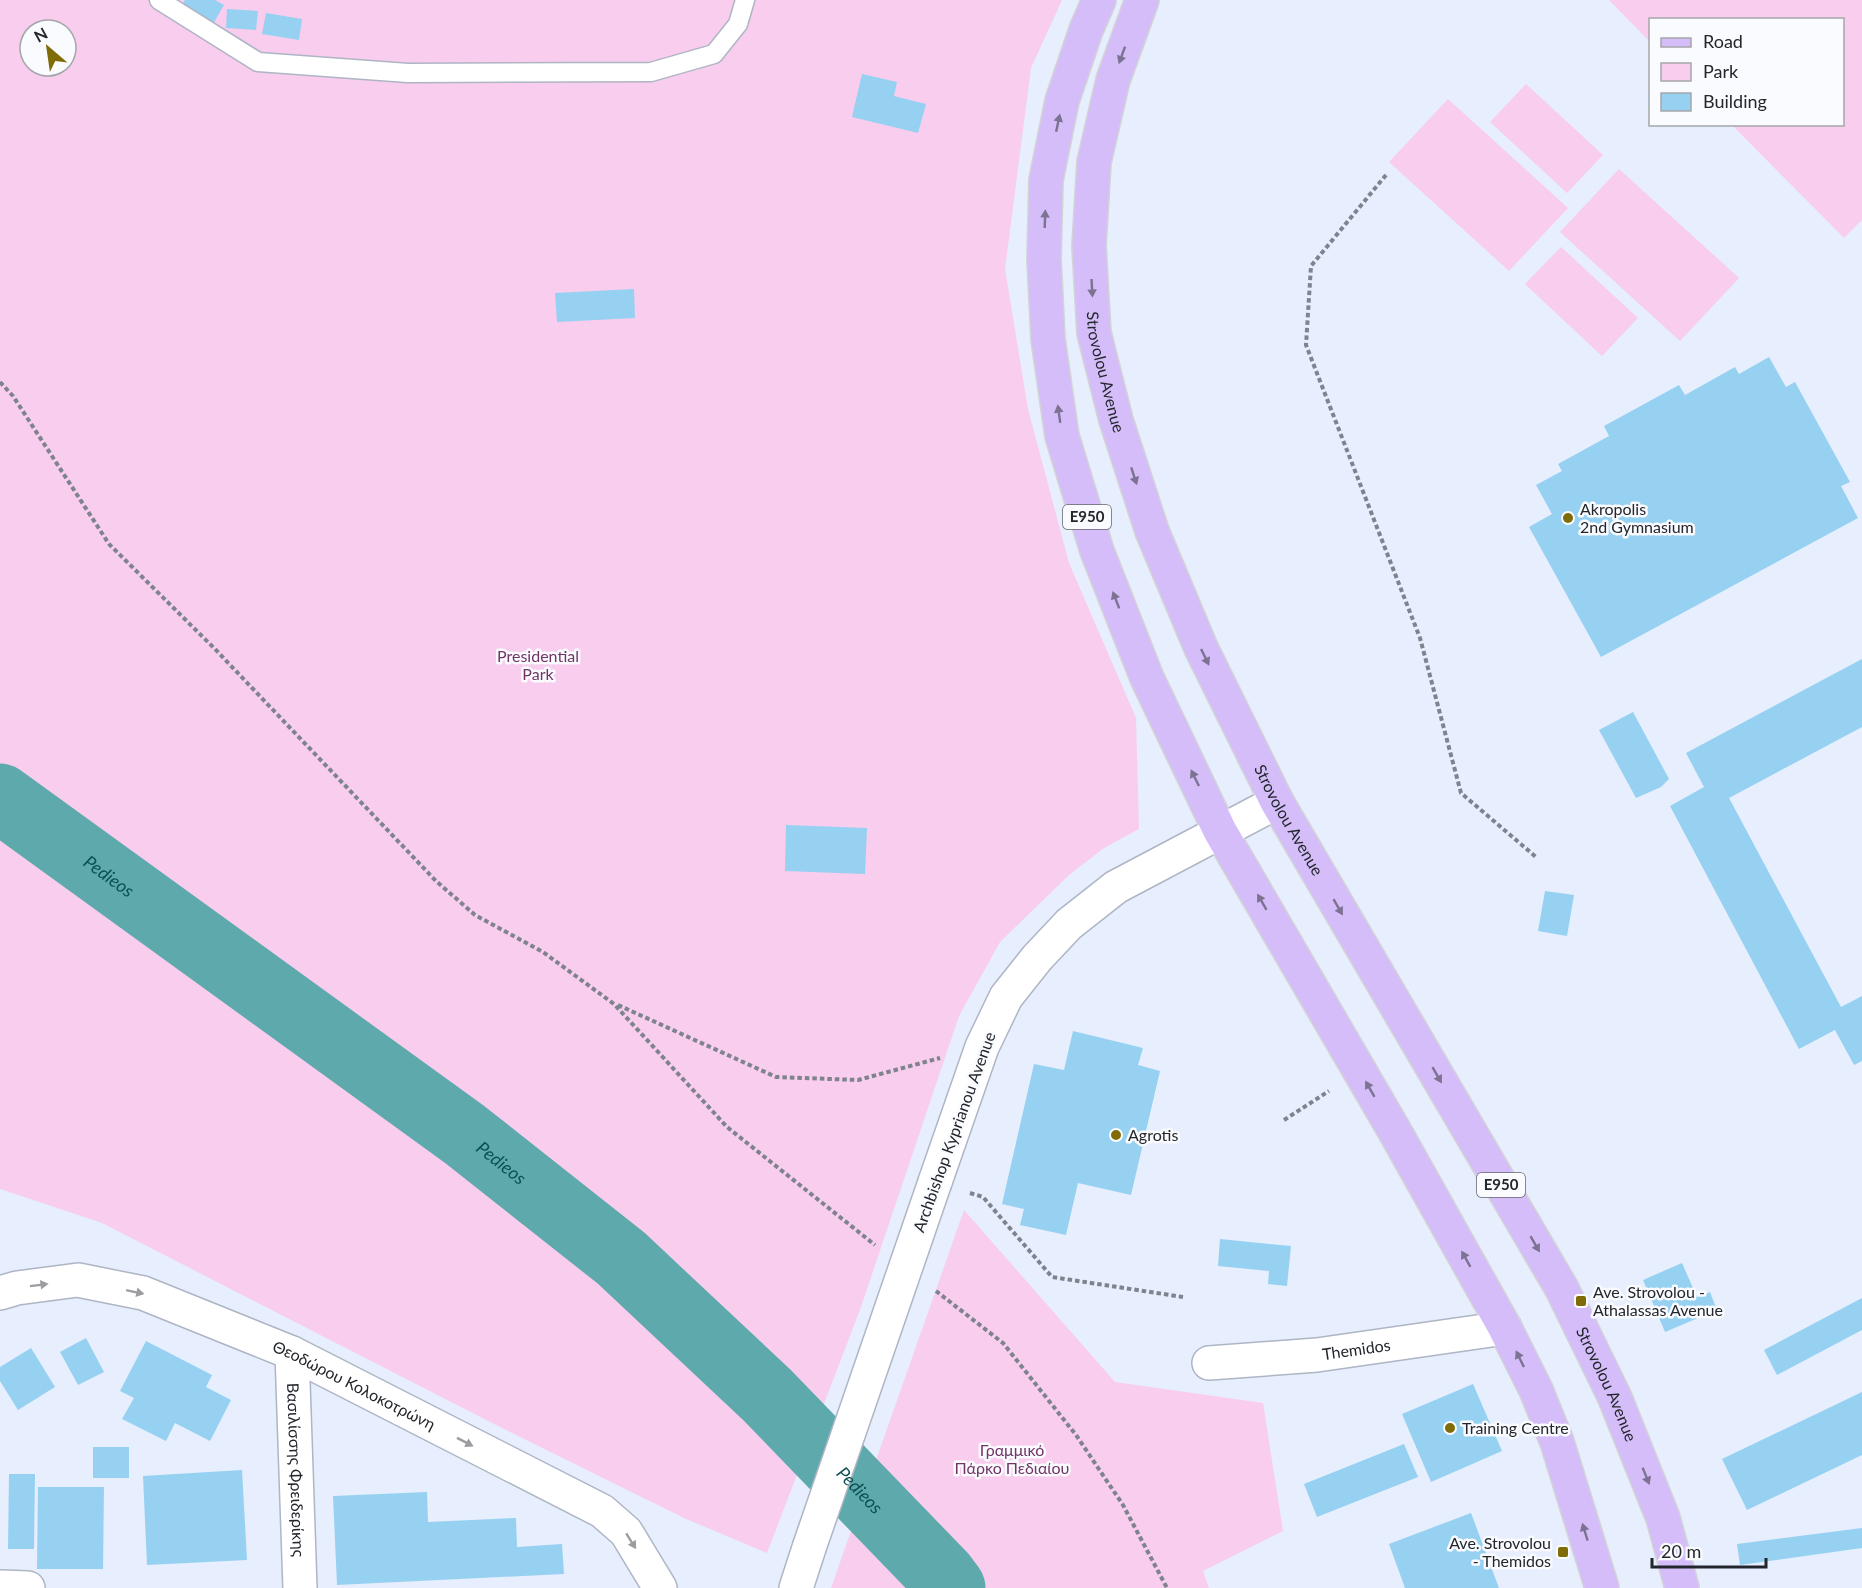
<svg xmlns="http://www.w3.org/2000/svg" width="1862" height="1588" viewBox="0 0 1862 1588" font-family="Lato,sans-serif">
  <style>
    .green { fill: #f8cdee; fill-rule: evenodd }
    .lines { fill: none; stroke-linecap: round; stroke-linejoin: round }
    .river { stroke: #5da9ac; stroke-width: 69 }
    .building { fill: #96d1f2 }
    .service-casing { stroke: #aeb5c4; stroke-width: 21 }
    .minor-casing { stroke: #aeb5c4; stroke-width: 36 }
    .primary-casing { stroke: #d3d4d5; stroke-width: 36 }
    .path { stroke: #7e838d; stroke-width: 4; stroke-dasharray: 4.5 3; stroke-linecap: butt }
    .service { stroke: #fff; stroke-width: 18 }
    .minor { stroke: #fff; stroke-width: 33 }
    .primary { stroke: #d4bdf8; stroke-width: 33 }
    .minor-bridge-casing { stroke: #aeb5c4; stroke-width: 36; stroke-linecap: butt }
    .minor-bridge { stroke: #fff; stroke-width: 33 }
    .oneway { fill: #7c7292 }
    .oneway2 { fill: #9c9da0 }
    .poi-dot { fill: #7f6c06; stroke: #fafbfe; stroke-width: 2 }
    .labels { text-anchor: middle; stroke-width: 5; stroke-linejoin: round; paint-order: stroke }
    .shield { fill: #fafbfe; stroke: #64666b; stroke-width: 1.5 }
    .shield-label { font-size: 15px; font-weight: bold; fill: #23262c }
    .street-label { font-size: 16px; fill: #23262c; stroke: #fafbfe }
    .poi-label { font-size: 16px; fill: #23262c; stroke: #fafbfe; text-anchor: start }
    .park-label { font-size: 16px; fill: #703566; stroke: #fafbfe }
    .water-label { font-size: 18px; font-style: italic; fill: #0b5153; stroke: #fafbfe }
  </style>
  <rect width="100%" height="100%" fill="#e7eefe"/>
  <!-- green -->
  <g class="green">
    <path d="M0,0h1062l-31,68 -26,201 23,140 41,154 67,155 3,111 -35,19 -35,27 -69,67 -41,74 -98,291 -94,246 -83,-35 -188,-93 -394,-202 -102,-34zM30,30h36v36h-36z"/>
    <polygon points="1609,0 1862,0 1862,220 1844,238 1732,125 1842,124 1842,20 1650,20 1650,42"/>
    <polygon points="1526,84 1603,155 1567,193 1490,122"/>
    <polygon points="1448,99 1568,208 1509,271 1389,162"/>
    <polygon points="1619,169 1739,278 1680,341 1560,232"/>
    <polygon points="1561,247 1638,318 1602,356 1525,284"/>
    <polygon points="964,1210 1115,1382 1263,1403 1283,1531 1203,1571 1209,1588 831,1588"/>
  </g>
  <g class="lines">
    <!-- river -->
    <path class="river" id="s1" d="M0,798l464,336 157,124 146,137 175,181 9,12"/>
  </g>
  <!-- building -->
  <g class="building">
    <polygon points="185,0 215,0 224,5 213,24 181,6"/>
    <polygon points="227,9 258,11 256,30 226,28"/>
    <polygon points="266,13 302,19 299,40 262,34"/>
    <polygon points="862,74 897,82 894,96 926,104 918,133 852,117"/>
    <polygon points="634,289 635,318 557,322 555,293"/>
    <polygon points="1769,357 1786,387 1795,382 1850,482 1841,486 1858,518 1601,657 1529,527 1552,514 1536,485 1562,471 1558,464 1609,436 1604,426 1679,385 1685,395 1735,367 1739,374"/>
    <polygon points="1862,659 1862,727 1729,798 1841,1007 1862,996 1862,1061 1854,1065 1835,1030 1799,1049 1670,806 1704,787 1686,753"/>
    <polygon points="1633,712 1669,779 1661,787 1636,798 1599,730"/>
    <polygon points="786,825 867,828 865,874 785,871"/>
    <polygon points="1545,891 1574,895 1567,936 1538,931"/>
    <polygon points="1073,1031 1143,1048 1138,1065 1160,1071 1131,1195 1078,1183 1066,1235 1020,1225 1024,1209 1002,1204 1034,1064 1064,1070"/>
    <polygon points="1220,1239 1291,1246 1287,1286 1268,1284 1269,1271 1218,1266"/>
    <polygon points="1682,1263 1697,1297 1710,1292 1717,1310 1665,1332 1643,1280"/>
    <polygon points="1862,1298 1862,1330 1777,1375 1764,1350"/>
    <polygon points="86,1338 104,1372 78,1385 60,1352"/>
    <polygon points="146,1341 212,1375 206,1387 231,1400 210,1441 175,1423 166,1441 122,1419 134,1398 120,1391"/>
    <polygon points="31,1348 55,1387 18,1410 0,1381 0,1367"/>
    <polygon points="1473,1384 1502,1451 1431,1482 1402,1414"/>
    <polygon points="1862,1392 1862,1455 1747,1510 1722,1459"/>
    <polygon points="1404,1444 1418,1477 1317,1517 1304,1484"/>
    <rect x="93" y="1447" width="36" height="31"/>
    <polygon points="242,1470 247,1560 147,1565 143,1476"/>
    <polygon points="9,1474 35,1474 34,1549 8,1549"/>
    <polygon points="38,1487 104,1487 103,1569 37,1569"/>
    <polygon points="427,1492 428,1522 516,1518 517,1547 562,1544 564,1574 337,1585 333,1496"/>
    <polygon points="1471,1513 1499,1588 1405,1588 1389,1544"/>
    <polygon points="1862,1528 1862,1548 1740,1565 1737,1544"/>
  </g>
  <g class="lines">
    <!-- service casing -->
    <g class="service-casing">
      <polyline id="service" points="159,0 258,62 408,73 651,72 714,54 738,24 745,0"/>
    </g>
    <!-- minor casing -->
    <g class="minor-casing">
      <g id="minor">
        <polyline points="935,1182 982,1047 1006,997 1037,958 1069,924 1116,887 1277,802"/>
        <path id="s2" d="M0,1293l17,-5 61,-8 65,13 149,60 310,158 24,21 34,56"/>
        <path id="s3" d="M292,1353l8,235"/>
        <path id="s4" d="M1209,1363l108,-8 188,-27"/>
        <polyline points="0,1587 28,1588"/>
        <polyline points="796,1588 809,1548"/>
      </g>
    </g>
    <!-- primary casing -->
    <g class="primary-casing">
      <g id="primary">
        <polyline points="1099,0 1086,30 1062,101 1046,180 1044,259 1048,339 1062,436 1097,551 1147,678 1220,831 1394,1130 1505,1328 1536,1390 1557,1442 1602,1588"/>
        <path id="s5" d="M1142,0l-29,80 -19,82 -5,84 5,87 22,87 36,111 49,117 76,154 285,487 53,109 48,120 19,70"/>
      </g>
    </g>
    <!-- path -->
    <g class="path">
      <polyline points="1386,175 1311,266 1306,345 1420,638 1461,793 1536,857"/>
      <polyline points="0,382 13,396 109,544 214,648 436,881 475,915 543,952 614,1004 727,1127 875,1245"/>
      <polyline points="618,1005 776,1077 858,1080 940,1058"/>
      <polyline points="1284,1120 1329,1091"/>
      <polyline points="970,1193 983,1197 1052,1277 1183,1297"/>
      <polyline points="936,1291 1003,1343 1076,1435 1123,1505 1167,1588"/>
    </g>
    <!-- service -->
    <use href="#service" class="service"/>
    <!-- minor -->
    <use href="#minor" class="minor"/>
    <!-- primary -->
    <use href="#primary" class="primary"/>
    <!-- minor-bridge casing -->
    <g class="minor-bridge-casing">
      <polyline id="minor-bridge" points="809,1548 935,1182"/>
    </g>
    <!-- minor-bridge -->
    <use href="#minor-bridge" class="minor-bridge"/>
  </g>
  <!-- one-way arrows -->
  <defs><path id="oneway-solid" d="M-6-.8H1V-3.2L6.5 0L1 3.2V.8H-6Z" transform="scale(1.5)"/></defs>
  <g class="oneway">
    <use href="#oneway-solid" transform="translate(1122 55) rotate(110)"/>
    <use href="#oneway-solid" transform="translate(1058 123) rotate(-78)"/>
    <use href="#oneway-solid" transform="translate(1045 219) rotate(-88)"/>
    <use href="#oneway-solid" transform="translate(1092 288) rotate(87)"/>
    <use href="#oneway-solid" transform="translate(1059 414) rotate(-98)"/>
    <use href="#oneway-solid" transform="translate(1134 476) rotate(72)"/>
    <use href="#oneway-solid" transform="translate(1116 600) rotate(-111)"/>
    <use href="#oneway-solid" transform="translate(1205 657) rotate(64)"/>
    <use href="#oneway-solid" transform="translate(1195 778) rotate(-116)"/>
    <use href="#oneway-solid" transform="translate(1262 902) rotate(-120)"/>
    <use href="#oneway-solid" transform="translate(1338 907) rotate(60)"/>
    <use href="#oneway-solid" transform="translate(1437 1075) rotate(60)"/>
    <use href="#oneway-solid" transform="translate(1370 1089) rotate(-120)"/>
    <use href="#oneway-solid" transform="translate(1535 1244) rotate(60)"/>
    <use href="#oneway-solid" transform="translate(1466 1259) rotate(-119)"/>
    <use href="#oneway-solid" transform="translate(1520 1359) rotate(-116)"/>
    <use href="#oneway-solid" transform="translate(1646 1476) rotate(68)"/>
    <use href="#oneway-solid" transform="translate(1585 1532) rotate(-107)"/>
  </g>
  <g class="oneway2">
    <use href="#oneway-solid" transform="translate(39 1285) rotate(-7)"/>
    <use href="#oneway-solid" transform="translate(135 1292) rotate(12)"/>
    <use href="#oneway-solid" transform="translate(465 1442) rotate(27)"/>
    <use href="#oneway-solid" transform="translate(631 1541) rotate(58)"/>
  </g>
  <!-- markers -->
  <g class="poi-dot">
    <circle cx="1568" cy="518" r="6"/>
    <circle cx="1116" cy="1135" r="6"/>
    <rect x="1575" y="1295" width="12" height="12" rx="3"/>
    <circle cx="1450" cy="1428" r="6"/>
    <rect x="1557" y="1546" width="12" height="12" rx="3"/>
  </g>
  <g class="labels">
    <!-- shield labels -->
    <g class="shield">
      <rect x="1063" y="505" width="48" height="24" rx="4.5"/>
      <rect x="1477" y="1173" width="48" height="24" rx="4.5"/>
    </g>
    <g class="shield-label">
      <text x="1087" y="522">E950</text>
      <text x="1501" y="1190">E950</text>
    </g>
    <!-- street labels -->
    <g class="street-label">
      <text dy="6" stroke="none"><textPath href="#s5" startOffset="381">Strovolou Avenue</textPath></text>
      <text dy="6" stroke="none"><textPath href="#s5" startOffset="867">Strovolou Avenue</textPath></text>
      <text transform="translate(954 1132) rotate(-70)" y="6">Archbishop Kyprianou Avenue</text>
      <text dy="6" stroke="none"><textPath href="#s4" startOffset="148">Themidos</textPath></text>
      <text dy="6" stroke="none"><textPath href="#s5" startOffset="1515">Strovolou Avenue</textPath></text>
      <text dy="6" stroke="none"><textPath href="#s2" startOffset="376">Θεοδώρου Κολοκοτρώνη</textPath></text>
      <text dy="6" stroke="none"><textPath href="#s3" startOffset="117">Βασιλίσσης Φρειδερίκης</textPath></text>
    </g>
    <!-- poi labels -->
    <g class="poi-label">
      <text x="1580" y="515">Akropolis<tspan x="1580" dy="18">2nd Gymnasium</tspan></text>
      <text x="1128" y="1141">Agrotis</text>
      <text x="1593" y="1298">Ave. Strovolou -<tspan x="1593" dy="18">Athalassas Avenue</tspan></text>
      <text x="1462" y="1434">Training Centre</text>
      <text x="1551" y="1549" text-anchor="end">Ave. Strovolou<tspan x="1551" dy="18">- Themidos</tspan></text>
    </g>
    <!-- park labels -->
    <g class="park-label">
      <text x="538" y="662">Presidential<tspan x="538" dy="18">Park</tspan></text>
      <text x="1012" y="1456">Γραμμικό<tspan x="1012" dy="18">Πάρκο Πεδιαίου</tspan></text>
    </g>
    <!-- water labels -->
    <g class="water-label">
      <text dy="6" stroke="none"><textPath href="#s1" startOffset="134">Pedieos</textPath></text>
      <text dy="6" stroke="none"><textPath href="#s1" startOffset="620">Pedieos</textPath></text>
      <text dy="6" stroke="none"><textPath href="#s1" startOffset="1106">Pedieos</textPath></text>
    </g>
  </g>
  <!-- legend -->
  <rect x="1649" y="18" width="195" height="108" fill="#fafbfe" stroke="#a4a6aa" stroke-width="1.5"/>
  <rect x="1661" y="38" width="30" height="9" fill="#d4bdf8" stroke="#a4a6aa" stroke-width="1.5"/>
  <text x="1703" y="48" font-size="18" fill="#23262c">Road</text>
  <rect x="1661" y="63" width="30" height="18" fill="#f8cdee" stroke="#a4a6aa" stroke-width="1.5"/>
  <text x="1703" y="78" font-size="18" fill="#23262c">Park</text>
  <rect x="1661" y="93" width="30" height="18" fill="#96d1f2" stroke="#a4a6aa" stroke-width="1.5"/>
  <text x="1703" y="108" font-size="18" fill="#23262c">Building</text>
  <!-- north arrow -->
  <g transform="translate(48 48) rotate(331)"><circle r="28" fill="#fafbfe" stroke="#a4a6aa" stroke-width="1.5"/>
  <path d="M0-4.5L10 22L0 15L-10 22Z" fill="#7f6c06"/>
  <text y="-9" font-size="16" font-weight="bold" text-anchor="middle" fill="#23262c">N</text>
  </g>
  <!-- scale -->
  <path d="M1652 1558v9h114v-9" fill="none" stroke="#23262c" stroke-width="3"/>
  <text x="1661" y="1558" font-size="18" fill="#23262c" stroke="#fafbfe" stroke-width="4.5" paint-order="stroke">20 m</text>
</svg>
